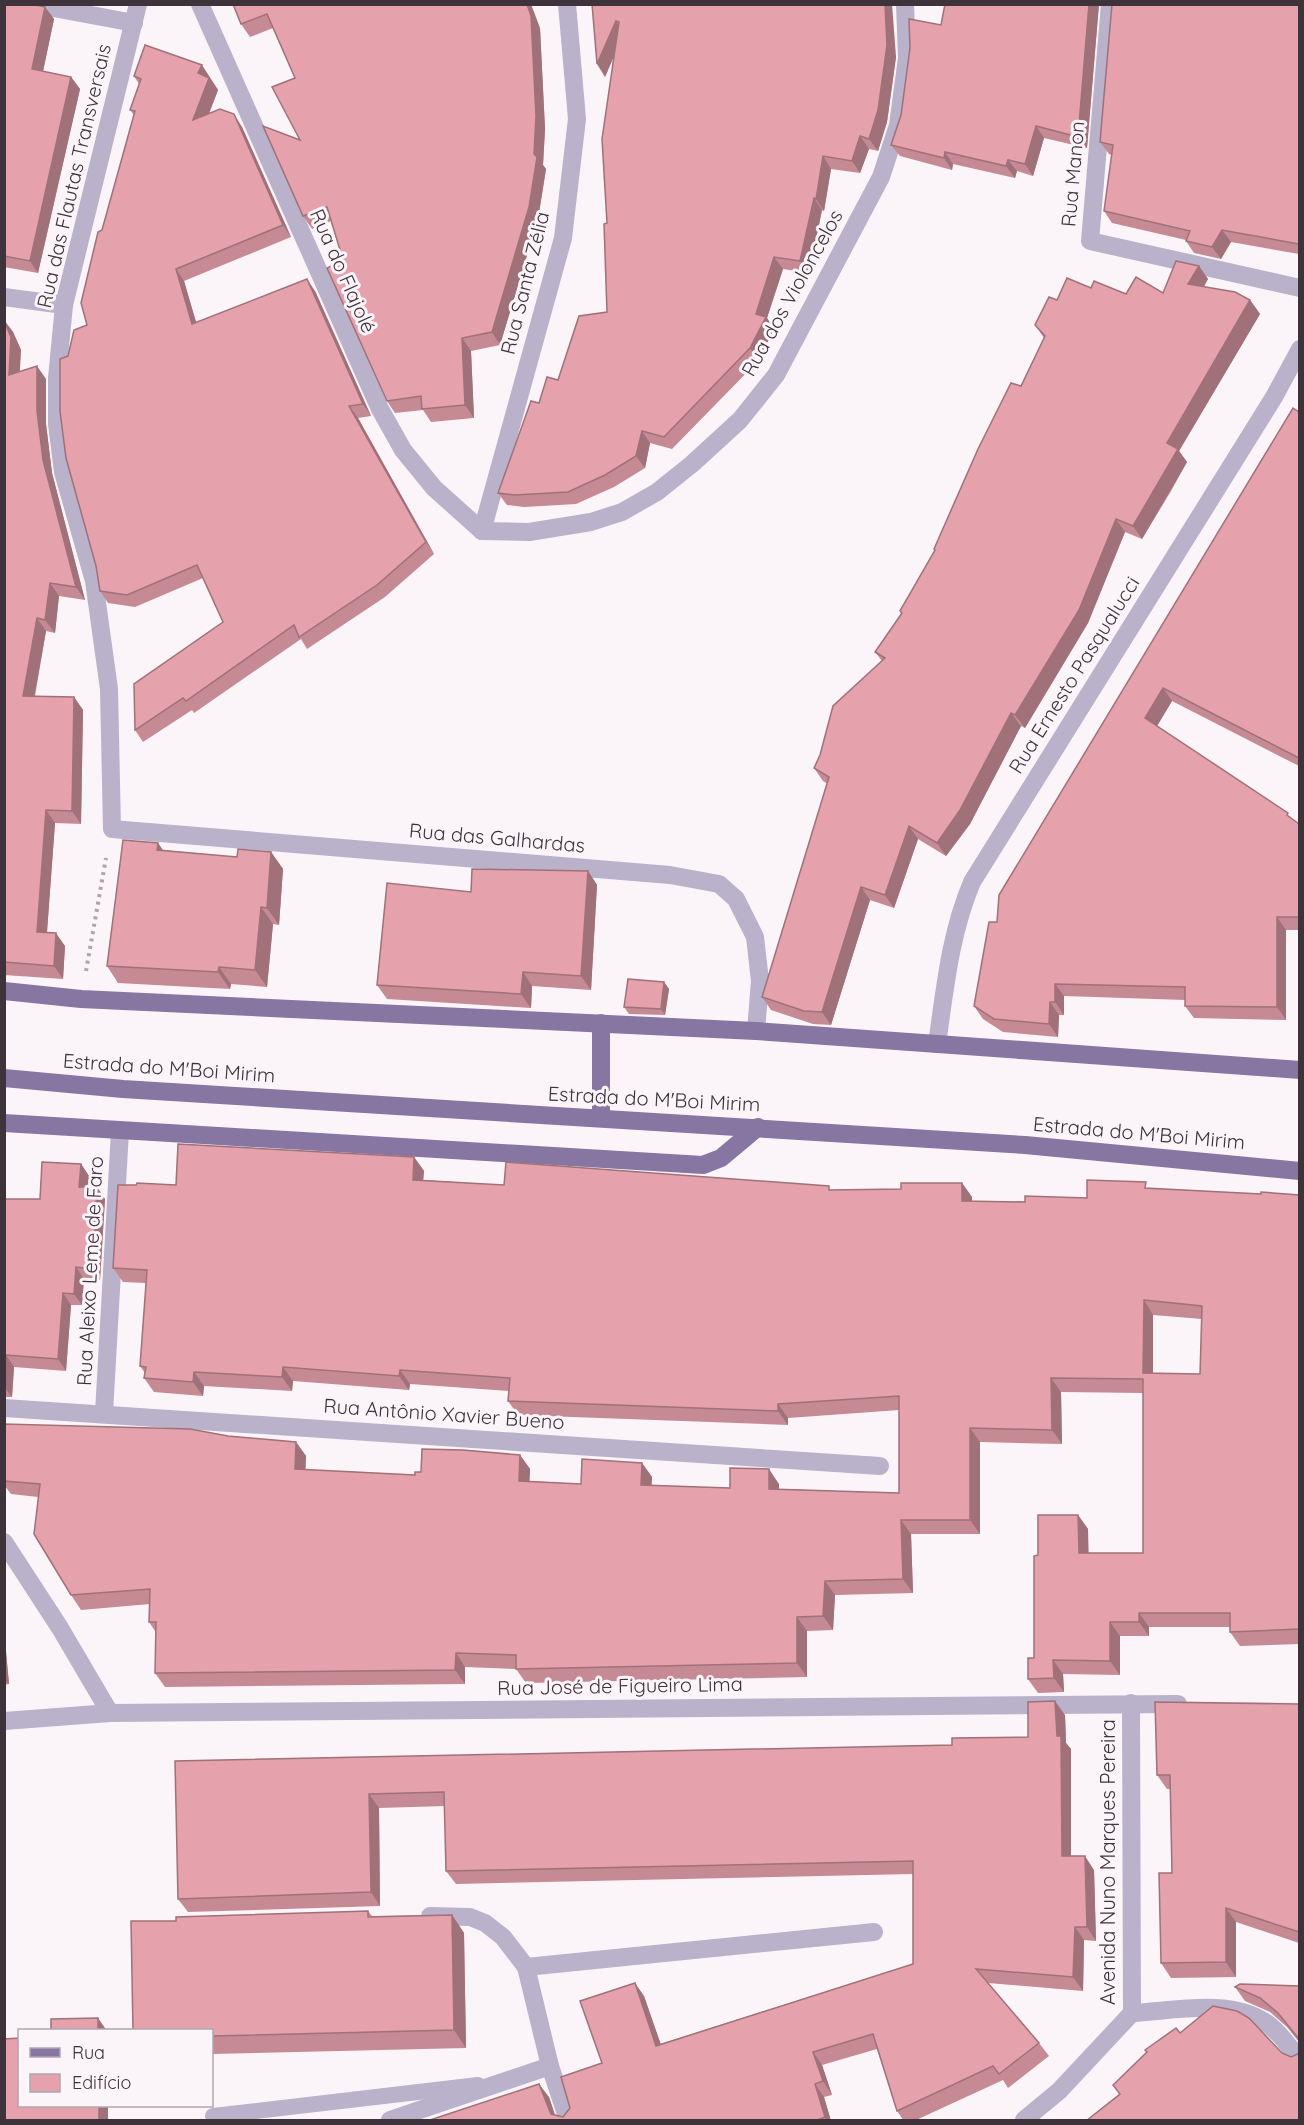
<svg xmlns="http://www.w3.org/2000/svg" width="1304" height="2125" viewBox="0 0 1304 2125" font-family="Quicksand,sans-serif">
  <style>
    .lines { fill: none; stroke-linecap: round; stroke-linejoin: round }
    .path { stroke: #ada5ab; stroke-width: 4; stroke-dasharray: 3 4.5; stroke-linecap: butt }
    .service { stroke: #bab1ca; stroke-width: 16 }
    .minor { stroke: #bab1ca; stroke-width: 18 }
    .primary { stroke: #8776a2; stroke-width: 18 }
    .wall { fill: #c58a94; fill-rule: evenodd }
    .shaded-wall { fill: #a07178 }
    .building { fill: #e5a1ac; stroke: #a07178; stroke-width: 1.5; fill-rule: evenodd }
    .labels { text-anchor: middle; stroke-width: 6; stroke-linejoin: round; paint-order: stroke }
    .street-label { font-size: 20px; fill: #3e333b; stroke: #fbf5fa }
  </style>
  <rect width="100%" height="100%" fill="#fbf5fa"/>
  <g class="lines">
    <!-- path -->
    <polyline class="path" points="86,971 106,858"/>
    <!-- service -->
    <polyline class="service" points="213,2116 478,2085"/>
    <!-- minor -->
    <g class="minor">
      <polyline points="32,4 134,23"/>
      <polyline points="138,4 64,305 57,378 57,424 63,472 94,581 109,689 112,829 670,875 719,884 736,899 755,937 760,981 756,1031"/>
      <polyline points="200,4 380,409 403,450 434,488 482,531"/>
      <polyline points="1110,4 1090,241 1300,288"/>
      <polyline points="4,297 64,305"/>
      <polyline points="482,531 529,532 591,522 622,512 657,492 692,464 740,420 776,375 881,177 898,125 907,58 905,4"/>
      <polyline points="482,531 563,238 577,119 567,4"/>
      <path d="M937,1044c8,-55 13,-110 35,-162l302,-485 26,-48"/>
      <polyline points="4,1408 880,1466"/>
      <polyline points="104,1413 120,1131"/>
      <polyline points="4,1542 60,1628 110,1713"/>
      <polyline points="4,1721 110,1713 1178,1704"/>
      <polyline points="430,1916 470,1917 485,1923 503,1937 526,1967 550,2066 568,2120"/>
      <polyline points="526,1967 874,1932"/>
      <path d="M1132,2013c41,-2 97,-15 133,9 14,9 24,25 35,38"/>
      <polyline points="390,2120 550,2066"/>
      <polyline points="1024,2120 1059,2091 1132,2013 1131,1703"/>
    </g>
    <!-- primary -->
    <g class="primary">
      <polyline points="4,991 81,999 756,1031 1300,1070"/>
      <polyline points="4,1078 123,1089 1025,1145 1300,1171"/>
      <polyline points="601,1118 601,1023"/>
      <polyline points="4,1123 703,1165 721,1158 758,1127"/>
    </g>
  </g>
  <!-- wall -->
  <g class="wall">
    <polygon points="4,4 45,7 54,19 43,71 71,77 80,89 38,273 4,267"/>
    <polygon points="233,4 540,28 545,129 543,165 546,169 538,219 500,345 471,351 474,418 431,422 423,410 395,413 387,401 331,221 312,229 303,216 300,140 295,78 273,28 250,37 241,24"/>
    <polygon points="592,4 896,57 887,122 878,151 869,149 860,173 831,169 824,211 822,210 809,273 783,269 767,318 774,329 759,360 672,449 650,443 645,468 614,487 576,504 524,507 507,505 498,493 539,403 558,380 607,312 607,223 613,58 605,77"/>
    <polygon points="945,4 1099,4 1087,148 1044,138 1033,176 1017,171 1015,178 953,164 952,170 900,156 891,145 941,25"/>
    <polygon points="1299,4 1299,254 1231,242 1221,259 1194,253 1186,241 1186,240 1112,223 1104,211 1112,155 1109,154 1100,142"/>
    <polygon points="134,76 210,77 210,78 218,90 209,114 242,127 291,237 184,281 196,322 315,291 371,416 358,418 434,554 385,597 307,649 301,639 194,713 192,710 143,742 135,730 223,622 203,578 135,607 108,603 100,591 68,356 87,325 102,230 134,115 130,110 139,84"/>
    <polygon points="1199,266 1208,279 1204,287 1250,300 1260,314 1179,451 1187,462 1171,491 1142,539 1125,532 1088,623 1025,728 1021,726 970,824 946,856 918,839 894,908 870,900 831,1025 813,1024 771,1010 762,997 828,784 823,781 814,768 882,661 875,652 902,613 900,611 935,551 934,549 1021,386 1044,338 1035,325 1057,300 1091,288 1126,294 1163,293"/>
    <polygon points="4,320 13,332 21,350 19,372 46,379 46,424 52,473 85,600 59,596 55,633 46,631 35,696 74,697 83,710 81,824 55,823 47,932 65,946 63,979 4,975"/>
    <polygon points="1299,412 1299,766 1172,701 1157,726 1299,824 1299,930 1286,930 1286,1020 1194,1018 1185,1006 1185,1000 1064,996 1064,1015 1059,1015 1058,1037 1003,1032 983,1019 974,1006 997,922"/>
    <polygon points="163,850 237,857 271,852 283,869 279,925 273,924 267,987 231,984 230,989 118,983 107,966"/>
    <polygon points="588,871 597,885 591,990 532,986 531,1008 387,999 377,985 471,892"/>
    <polygon points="664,982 669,989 665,1015 629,1014 624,1007"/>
    <path d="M414,1157l10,14 -1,9 81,5 328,5 69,-1 61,-6 10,14v4l53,1 62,-4 63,-10 111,6 38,1v449l-59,2 -10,-14v-5h-81v9h-29v39l-57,-1 1,18 -26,1 -10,-14 6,-21 4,-103 40,-40 10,14v24h55v-160l-82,-1 1,52 -82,-2v92h-69l2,59 -78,2 -2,35 -26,1v46l-281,6 -10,-14 -51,-2v17l-300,3 -10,-14v-42l-6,-9 1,-18 -69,6 -10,-15 -33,-98 -27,-3 -7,-9v-61l224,12 68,6 10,14 -1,14 110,5 6,-3 99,-17 10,14 -1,12 52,3 61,-21 10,14 -1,9 79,2 49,-4v5l120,4v-83l-111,8v7l-270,-10 -10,-14 1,-10 -99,-7 -1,6 -116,-9 -1,10 -88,-5 -1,10 -49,-4 -10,-14 1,-5 -5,-7 6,-83 -23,-1 -10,-14 63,-83zM1153,1315l49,4 -2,55 -47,-1z"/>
    <polygon points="81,1164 89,1176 88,1187 97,1187 105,1199 100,1280 84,1279 82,1305 71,1305 66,1371 14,1367 12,1397 4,1397 4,1199 40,1199"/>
    <polygon points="4,1630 9,1684 4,1685"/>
    <polygon points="1299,1704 1299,1943 1236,1922 1236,1977 1171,1978 1161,1963 1172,1873 1170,1789 1167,1789 1157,1775"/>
    <polygon points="1065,1715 1066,1743 1071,1749 1071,1856 1094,1870 1096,1941 1084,1940 1083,1991 988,1983 1039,2043 1049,2056 1008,2088 1003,2080 914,2121 904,2121 897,2111 877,2049 822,2065 832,2095 824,2097 831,2121 427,2121 549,2097 555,2115 563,2117 602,2063 644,1996 660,2044 913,1964 913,1874 456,1884 446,1871 445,1806 379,1808 380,1906 188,1912 178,1899 175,1761 952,1745 1028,1737"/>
    <polygon points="368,1911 372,1916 452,1915 464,1933 466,2048 212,2054 212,2031 176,1921"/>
    <polygon points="1299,1986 1299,2042 1287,2027 1270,2012 1245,2001 1235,1987"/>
  </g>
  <!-- shaded-wall -->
  <g class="shaded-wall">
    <polygon points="527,4 531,4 540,28 545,129 543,165 546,169 538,219 500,345 492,332 534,154"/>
    <polygon points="885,4 892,4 896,57 887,122 878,151 869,139"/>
    <polygon points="1089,4 1099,4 1087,148 1078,137"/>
    <polygon points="45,7 54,19 41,81 32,69"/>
    <polygon points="616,21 624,33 605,77 597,64"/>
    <polygon points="202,65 218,90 201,133 193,120 198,73"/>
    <polygon points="71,77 80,89 38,273 30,261"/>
    <polygon points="234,114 242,127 291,237 283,225"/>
    <polygon points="1036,126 1044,138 1033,176 1025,164"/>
    <polygon points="860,136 869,149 860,173 852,161"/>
    <polygon points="945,152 953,164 952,170 944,158"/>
    <polygon points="823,156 831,169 824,211 816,199"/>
    <polygon points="1008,160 1017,171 1015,178 1006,166"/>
    <polygon points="814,198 822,210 809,273 800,261"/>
    <polygon points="1222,230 1231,242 1221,259 1212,247"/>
    <polygon points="774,257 783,269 767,318 774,329 759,360 750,348 756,314"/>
    <polygon points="1199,266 1208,279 1197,297 1188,284"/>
    <polygon points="176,269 184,281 200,336 192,324"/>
    <polygon points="307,279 315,291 371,416 363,404"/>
    <polygon points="1250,300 1260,314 1179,451 1187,462 1142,539 1133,526 1167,443"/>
    <polygon points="4,320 13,332 21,350 19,388 9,375"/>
    <polygon points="462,338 471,351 474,418 465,405"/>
    <polygon points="37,366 46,379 46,424 52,473 85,600 76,587 43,460 37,411"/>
    <polygon points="349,406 358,418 434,554 426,542"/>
    <polygon points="642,431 650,443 645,468 636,456"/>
    <polygon points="1116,519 1125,532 1088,623 1025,728 1015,715"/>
    <polygon points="50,583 59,596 55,633 45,620"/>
    <polygon points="37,618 46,631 32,709 23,696"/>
    <polygon points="1163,688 1172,701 1154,731 1145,718"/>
    <polygon points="74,697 83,710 81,824 72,811"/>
    <polygon points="1011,713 1021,726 970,824 946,856 937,843"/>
    <polygon points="46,810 55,823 46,945 37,932"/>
    <polygon points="909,826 918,839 894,908 885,895"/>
    <polygon points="158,843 170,860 157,850"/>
    <polygon points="271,852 283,869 279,925 267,908"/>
    <polygon points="588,871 597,885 591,990 581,976"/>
    <polygon points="861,887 870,900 831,1025 822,1012"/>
    <polygon points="261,907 273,924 267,987 255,970"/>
    <polygon points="1277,917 1286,930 1286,1020 1277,1007"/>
    <polygon points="56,933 65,946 63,979 54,966"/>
    <polygon points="219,967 231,984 230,989 218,972"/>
    <polygon points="523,972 532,986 531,1008 521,994"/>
    <polygon points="664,982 669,989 665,1015 661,1009"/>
    <polygon points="1055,984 1064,996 1064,1015 1055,1002"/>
    <polygon points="1050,1002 1059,1015 1058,1037 1049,1024"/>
    <polygon points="414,1157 424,1171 422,1194 413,1180"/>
    <polygon points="81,1164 89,1176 87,1199 79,1187"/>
    <polygon points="962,1183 972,1197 972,1215 962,1201"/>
    <polygon points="97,1187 105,1199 100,1280 92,1269"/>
    <polygon points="76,1267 84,1279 82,1305 74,1294"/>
    <polygon points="63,1293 71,1305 66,1371 58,1359"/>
    <polygon points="1144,1300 1153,1315 1153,1387 1143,1373"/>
    <polygon points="6,1355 14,1367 12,1397 4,1387"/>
    <polygon points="283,1367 293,1381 292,1391 282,1377"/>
    <polygon points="400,1370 410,1384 409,1390 399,1376"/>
    <polygon points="194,1372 204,1386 203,1396 193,1382"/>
    <polygon points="1051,1378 1061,1392 1062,1444 1052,1430"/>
    <polygon points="778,1404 788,1418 788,1425 778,1411"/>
    <polygon points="970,1428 980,1442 980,1534 970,1520"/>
    <polygon points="296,1442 306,1456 305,1483 295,1469"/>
    <polygon points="520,1455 530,1469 529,1495 519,1481"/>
    <polygon points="642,1463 652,1477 651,1499 641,1485"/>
    <polygon points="769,1469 779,1484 779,1503 769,1489"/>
    <polygon points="1078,1515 1088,1529 1089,1567 1079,1553"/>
    <polygon points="901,1520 911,1534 913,1593 903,1579"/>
    <polygon points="825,1581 835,1595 833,1630 823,1616"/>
    <polygon points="1139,1613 1149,1627 1149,1636 1139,1622"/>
    <polygon points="797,1617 807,1631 807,1677 797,1663"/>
    <polygon points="1110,1622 1120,1636 1120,1675 1110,1661"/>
    <polygon points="4,1630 9,1684 4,1679"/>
    <polygon points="456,1653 465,1667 465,1684 455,1670"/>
    <polygon points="1053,1660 1063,1674 1064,1692 1054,1678"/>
    <polygon points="1055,1701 1065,1715 1066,1743 1071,1749 1071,1870 1062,1856"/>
    <polygon points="369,1794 379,1808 380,1906 371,1892"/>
    <polygon points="1085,1856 1094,1870 1096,1941 1087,1927"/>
    <polygon points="1226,1908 1236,1922 1236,1977 1226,1962"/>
    <polygon points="452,1915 464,1933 466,2048 454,2030"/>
    <polygon points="1075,1927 1084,1940 1083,1991 1073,1977"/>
    <polygon points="635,1983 644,1996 666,2059 656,2046"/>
    <polygon points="98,2018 107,2031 98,2031"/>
    <polygon points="813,2052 822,2065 832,2095 823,2081"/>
    <polygon points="539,2084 549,2097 557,2121 551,2114"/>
    <polygon points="815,2084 824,2097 831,2121 827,2121 825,2117"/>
    <rect x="99" y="2106" width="9" height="15"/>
  </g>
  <!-- building -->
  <g class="building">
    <polygon points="4,4 32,4 45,7 32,69 71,77 30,261 4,256"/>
    <polygon points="233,4 527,4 531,16 536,116 534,154 537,157 529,207 492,332 462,338 465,405 422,409 421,396 387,401 327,268 343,260 327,207 303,216 263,126 300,140 272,87 295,78 267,14 241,24"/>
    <polygon points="592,4 885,4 887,45 878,110 869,139 860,136 852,161 823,156 816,199 814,198 800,261 774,257 756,314 766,317 750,348 664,437 642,431 636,456 605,475 568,492 515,495 498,493 531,401 539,403 547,377 558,380 579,316 607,312 604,224 607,223 602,139 619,22 616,21 597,64"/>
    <polygon points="945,4 1089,4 1078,137 1036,126 1025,164 1008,160 1006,166 945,152 944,158 891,145 901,115 910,48 909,19 941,25"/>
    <polygon points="1112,4 1299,4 1299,244 1222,230 1212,247 1186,241 1190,231 1104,211 1113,145 1100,142"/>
    <polygon points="145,45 202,65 198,73 209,78 193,120 220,109 234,114 283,225 176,269 192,324 307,279 363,404 349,406 426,542 377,585 299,637 294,625 186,701 183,698 135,730 134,684 223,622 197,565 127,595 100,591 96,566 66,458 60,411 60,359 68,356 74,330 87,325 81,303 98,232 102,230 135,111 130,110 141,79 134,76"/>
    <polygon points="1176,261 1199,266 1188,284 1235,292 1250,300 1167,443 1178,449 1133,526 1116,519 1079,610 1015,715 1011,713 960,810 937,843 909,826 885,895 861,887 822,1012 804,1011 762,997 829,777 814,768 820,755 833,706 885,658 875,652 902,613 900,611 935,550 934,549 978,449 1011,383 1021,386 1045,336 1035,325 1049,297 1057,300 1067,278 1091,288 1094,281 1126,294 1136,277 1163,293"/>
    <polygon points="4,321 11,337 9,375 37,366 37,411 43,460 76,587 50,583 45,620 37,618 23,696 74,697 72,811 46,810 37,932 56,933 54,966 4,962"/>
    <polygon points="1293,408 1299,412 1299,758 1163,688 1145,718 1288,813 1287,815 1299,824 1299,917 1277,917 1277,1007 1185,1006 1185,987 1055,984 1055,1002 1050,1002 1049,1024 994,1019 974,1006 989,922 997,922 999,895"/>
    <polygon points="123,840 158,843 157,850 237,857 238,849 271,852 267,908 261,907 255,970 219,967 218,972 107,966"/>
    <polygon points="472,869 588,871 581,976 523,972 521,994 377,985 387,883 471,892"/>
    <polygon points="628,979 664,982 661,1009 624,1007"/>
    <path d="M178,1144l236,13 -1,23 91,5 2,-23 323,24v4l72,-1v-6h61v18l63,1v-6l62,2v-18l59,2 -1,6 116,6v-2l38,3v434l-69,3v-19h-91v9h-29v39l-57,-1 1,18 -26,1v-21h6v-102l4,-1v-40h40l1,38h64v-174l-92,-1 1,52 -82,-2v92h-69l2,59 -78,2 -2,35 -26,1v46l-281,6v-14l-60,-2 -1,17 -300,3 1,-51h-7l1,-33 -79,6 -37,-61 6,-50 -36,-3v-57l186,5 38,7 68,6 -1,27 120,6v-3h6l1,-23 41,1 57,5 -1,26 62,3 1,-25 60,4 -1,22 89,3v-20l39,1v20l130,4v-97l-121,8v7l-270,-10 2,-23 -110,-8 -1,6 -116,-9 -1,10 -88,-5 -1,10 -49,-4 2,-11 -6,-1 7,-96 -34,-2 5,-83h18l1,-2 39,2zM1144,1300l58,6 -2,68 -57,-1z"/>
    <polygon points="42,1162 81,1164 79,1187 97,1187 92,1269 76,1267 74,1294 63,1293 58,1359 6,1355 4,1374 4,1199 40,1199"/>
    <polygon points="1055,1701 1057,1736 1061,1736 1062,1856 1085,1856 1087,1927 1075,1927 1073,1977 976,1969 1039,2043 999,2074 993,2066 897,2111 873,2034 813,2052 823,2081 815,2084 825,2117 815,2121 427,2121 539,2084 551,2114 563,2117 570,2108 561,2077 602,2063 580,2001 635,1983 656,2046 913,1964 913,1861 446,1871 444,1792 369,1794 371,1892 178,1899 175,1761 952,1745 952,1738 1028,1737 1028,1702"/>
    <polygon points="1155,1702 1299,1704 1299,1932 1226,1908 1226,1962 1161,1963 1159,1873 1172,1873 1170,1775 1157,1775"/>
    <polygon points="368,1911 368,1917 452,1915 454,2030 212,2036 212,2031 133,2031 131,1921 176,1921 176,1917"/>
    <polygon points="1240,1984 1299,1986 1299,2041 1299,2039 1278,2013 1260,1998 1235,1987"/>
    <polygon points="1213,2006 1237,2011 1249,2018 1282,2053 1291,2057 1298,2054 1299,2051 1299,2121 1086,2121 1120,2094 1113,2085 1147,2052 1145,2050 1176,2028 1180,2033"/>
    <polygon points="98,2018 98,2031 51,2031 51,2019"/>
    <polygon points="20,2038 20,2106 99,2106 99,2121 4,2121 4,2039"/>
  </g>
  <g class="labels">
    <!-- street labels -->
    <g class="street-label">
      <text transform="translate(1073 174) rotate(-85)" y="7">Rua Manon</text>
      <text transform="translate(74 176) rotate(-77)" y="7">Rua das Flautas Transversais</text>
      <text transform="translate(343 271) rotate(66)" y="7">Rua do Flajolé</text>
      <text transform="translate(525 283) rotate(-76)" y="7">Rua Santa Zélia</text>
      <text transform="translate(792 293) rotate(-61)" y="7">Rua dos Violoncelos</text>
      <text transform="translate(1074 675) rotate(-58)" y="7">Rua Ernesto Pasqualucci</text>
      <text transform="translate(497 838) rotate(5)" y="7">Rua das Galhardas</text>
      <text transform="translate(169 1068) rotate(4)" y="7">Estrada do M'Boi Mirim</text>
      <text transform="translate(654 1099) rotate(3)" y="7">Estrada do M'Boi Mirim</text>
      <text transform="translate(1139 1133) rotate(5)" y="7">Estrada do M'Boi Mirim</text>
      <text transform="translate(90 1271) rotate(-87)" y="7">Rua Aleixo Leme de Faro</text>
      <text transform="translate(444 1414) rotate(4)" y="7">Rua Antônio Xavier Bueno</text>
      <text transform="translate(620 1686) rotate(-1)" y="7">Rua José de Figueiro Lima</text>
      <text transform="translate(1108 1862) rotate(-90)" y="7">Avenida Nuno Marques Pereira</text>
    </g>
  </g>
  <!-- border -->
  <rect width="1304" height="2125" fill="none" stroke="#3e333b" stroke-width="12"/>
  <!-- legend -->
  <rect x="18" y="2029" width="195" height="78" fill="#fbf5fa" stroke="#afa7ae" stroke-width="1.5"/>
  <rect x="30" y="2048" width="30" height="9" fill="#8776a2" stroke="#afa7ae" stroke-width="1.5"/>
  <text x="72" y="2059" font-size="18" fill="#3e333b">Rua</text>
  <rect x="30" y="2074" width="30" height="18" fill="#e5a1ac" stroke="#afa7ae" stroke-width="1.5"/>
  <text x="72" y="2089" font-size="18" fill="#3e333b">Edifício</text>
</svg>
